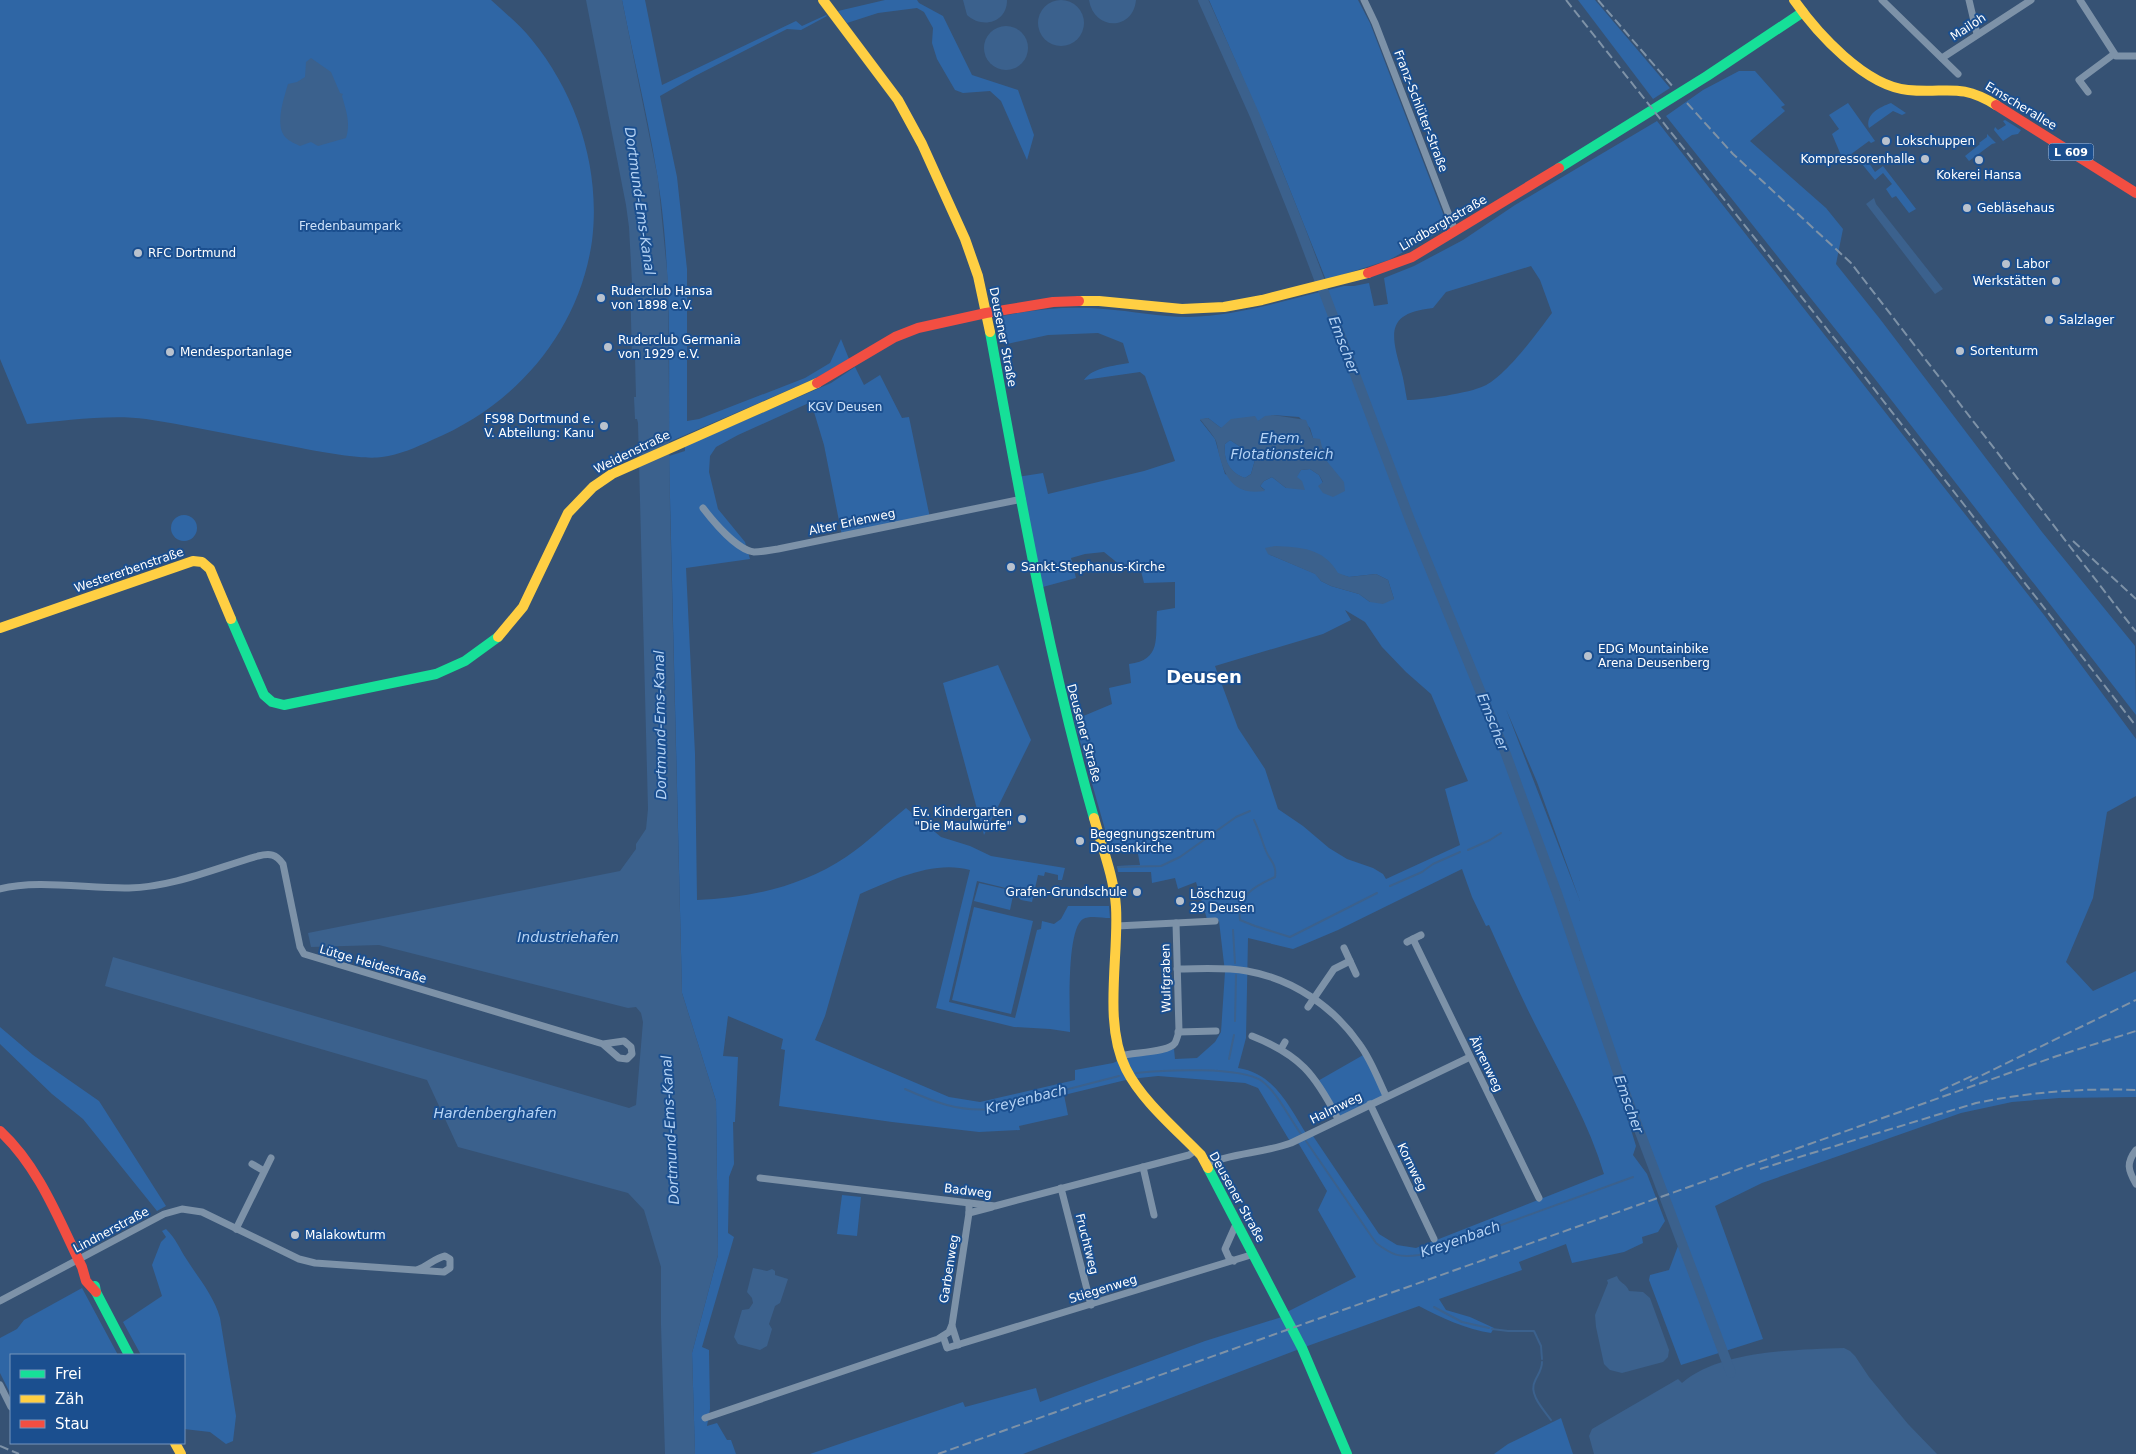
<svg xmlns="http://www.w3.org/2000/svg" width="2136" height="1454" viewBox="0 0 2136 1454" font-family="'DejaVu Sans',sans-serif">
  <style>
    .green { fill: #2f66a5; fill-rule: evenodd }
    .water { fill: #3b618d; fill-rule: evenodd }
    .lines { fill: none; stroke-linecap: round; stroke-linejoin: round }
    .stream { stroke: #3b618d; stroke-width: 2 }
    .river { stroke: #3b618d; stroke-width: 10 }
    .street { stroke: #7d92a8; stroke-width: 7 }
    .fast { stroke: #16e098; stroke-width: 10 }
    .slow { stroke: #ffcf43; stroke-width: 10 }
    .jam { stroke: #f24e42; stroke-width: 10 }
    .rail { stroke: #7e92a7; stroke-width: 2; stroke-dasharray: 9 4; stroke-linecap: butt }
    .poi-dot { fill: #b9c2ce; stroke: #1b4f8f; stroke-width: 2 }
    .labels { text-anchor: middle; stroke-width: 4; stroke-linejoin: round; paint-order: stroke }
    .shield { fill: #1b4f8f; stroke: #bbcadd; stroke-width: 1 }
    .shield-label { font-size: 11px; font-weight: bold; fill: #fff }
    .street-label { font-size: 12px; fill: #fff; stroke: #1b4f8f }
    .poi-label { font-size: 12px; fill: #fff; stroke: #1b4f8f; text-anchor: start }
    .park-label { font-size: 12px; fill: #cfe3fa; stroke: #1b4f8f }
    .water-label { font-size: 14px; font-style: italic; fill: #b5d3f5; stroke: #1b4f8f }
    .district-label { font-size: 18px; font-weight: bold; fill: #fff; stroke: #1b4f8f }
  </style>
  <rect width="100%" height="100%" fill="#365274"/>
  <!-- green -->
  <g class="green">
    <path d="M0,0h491c14,13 29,25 41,40 45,55 69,129 60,201 -13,91 -76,164 -160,199 -15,7 -33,15 -50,17 -19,3 -60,-5 -81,-9 -51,-9 -103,-21 -155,-29 -36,-5 -83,2 -119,5l-27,-65z"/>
    <path d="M622,0h23l17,85 134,-64 6,5 24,-11 1,1 -26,14 -14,-1 -92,47 -35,20 17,81 10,92v152l12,-2 106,-41 25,-15 11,-24 8,20 -33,19 -147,64c0,-80 2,-161 -8,-241 -9,-68 -26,-135 -39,-201z"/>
    <polygon points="885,0 917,0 919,3 943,16 972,75 1018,90 1034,135 1027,160 1001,101 990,91 963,93 955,90 937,59 932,43 933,28 924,12 917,8 878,13 847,23 838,11"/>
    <polygon points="1209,0 1358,0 1370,23 1439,203 1446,221 1443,230 1389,260 1326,280 1272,145"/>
    <polygon points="1578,0 1595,0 1670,88 1653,99"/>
    <polygon points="1739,71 1755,71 1785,105 1781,107 1785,111 1750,141 1826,208 1843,229 1836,264 1880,319 2042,532 2135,646 2136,715 1875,379 1666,116 1703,90"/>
    <polygon points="1848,103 1875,141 1871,143 1869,141 1843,160 1832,134 1839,129 1829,115"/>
    <path d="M1891,103l15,10 -4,2 -9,-4 -24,17c-4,-14 11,-21 22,-25z"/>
    <polygon points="2005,120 2021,130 2018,134 2012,135 2003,141 1994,130 1995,127 1998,130 2006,125 2003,121"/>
    <path d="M1657,121l387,494 92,124v57l-29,16 -14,86 -27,64 27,29 43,-20v126l-77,1 -47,4 -51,11 -199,70 -47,23 48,133 -82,26 -32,-85 1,-5 19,-5 12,-32 -26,-78 -76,-201 57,187 -3,9 14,19 18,47 -7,11 -16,5 1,6 -19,9 -52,11 -6,-19 -47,18 3,8 -83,29 7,11 24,7 24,11 -3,5c-26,-4 -49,-15 -72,-27l-117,42 -279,106h-213l153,-52 2,5 71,-19 4,14 165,-61 80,-25v-3l71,-36 -38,-67 9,-19 -30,-50 -6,2 -33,-55 -13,-5 -87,-7 -28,3 -66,16 4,20 -49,11 1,4 -41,2 -87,-10 -113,-16 6,-56 -4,-1 2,-10 -55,-23 -5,40 15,1 -3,65h-2l1,42 -5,13 -1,56 6,4 -32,110 7,3 1,59 -3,17 10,-3 10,17h4l5,14h-41l-3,-101 26,-98 -2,-154 -34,-108 -13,-537 16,-5v-5l123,-53 23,-10 24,-16 9,18 16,-10 22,43 7,-1 21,101 -88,18 -18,-91 -13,-43 -73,33 -22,12 -6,9 -1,16 9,37 27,33 5,17 -64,9 9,186 2,146c52,-2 104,-13 149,-43 21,-14 40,-33 60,-49l35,29 29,9 21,10 74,12 -3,12h-4v-5l-13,-3 -1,4 -6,-1 -6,27 -11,-2 -4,-4 1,-5 -41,-10 -28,121 66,16 22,-88 4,-1 1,-8 12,3 7,-5 7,-13h41l1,12c-8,0 -20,-3 -27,1 -17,11 -13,92 -13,113l-20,-3 -36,-2 -78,-19 34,-138c-37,-10 -77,10 -110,24l-35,122 -10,24 134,57 31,5 95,-22v-10l38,-7 15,-7 46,-7 1,10 22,-1 18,-16 6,-10 4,-60 -6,-51 -12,-2 -11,-37 -18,7 -3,-11 -23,5 -1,-11h-33l-1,-6 23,-1 -4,-22 -26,4 -36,-127 38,-16 -3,-16 22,-5 -2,-19c33,-4 26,-26 28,-53l18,-3v-26l-31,1 -5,-20 -19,2 -16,-13 -19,2 -14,4 5,20 -37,10 -22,-111 26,-4 5,21 96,-23 31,-10 -30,-85 -5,-4 -56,8c9,-13 30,-14 45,-17l-6,-20 -25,-10 -50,2 -41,9 -5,-28c34,-7 68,-10 102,-7 28,2 56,8 84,8 53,-1 104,-19 156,-31h10l15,-3 5,23 14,-2 -4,-26 30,-12 49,-26 52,-35zM1531,266l9,14 12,33c-15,20 -47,64 -68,73 -14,7 -61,14 -77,14 -2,-10 -3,-20 -6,-30 -11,-38 -14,-57 32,-62l13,-16zM1273,415l26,2 11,11 3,10 11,12 1,9 6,9 12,14 -20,1 -4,-8 -9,-6 -9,1 -15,18 -14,-11 -8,4 -4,5 5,4 -40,-16 -10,-35 -15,-19 8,-2 13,10 37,-7zM1268,554l81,23 27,-3 12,6 6,19 -24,3 -11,-8 -28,-8 -10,-5 -5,-7zM1345,610l20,12 17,25 24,25 25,22 37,87 -23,8 15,56 -74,34 -3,-5 -10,-6 -26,-9 -18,-11 -26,-22 -25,-17 -13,-40 -27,-41 -23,-62 108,-32 28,-14zM1506,709l31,73 43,119zM1462,869l10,28 14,29 3,-1c16,36 32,72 50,107 24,47 50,92 65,142l-188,74 -19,-3 -18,-11 -68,-101 -4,2c-18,-29 -33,-62 -69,-67l8,-30 2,-100 45,11 45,-19z"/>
    <polygon points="1987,134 1996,143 1992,144 1969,161 1965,156 1980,144 1979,143 1987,137"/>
    <polygon points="1867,160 1875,172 1883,166 1916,209 1909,213 1896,196 1892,198 1886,189 1892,184 1883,173 1875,180 1862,164"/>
    <path d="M1230,440l17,11 8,9 -4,14 -6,4c-16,-5 -22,-18 -20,-34z"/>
    <circle cx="184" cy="528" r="13"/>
    <polygon points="998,665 1031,740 984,835 943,683"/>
    <polygon points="979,883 1014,891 1010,910 974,901"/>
    <polygon points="974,907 1033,921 1011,1014 952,1000"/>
    <polygon points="0,1027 33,1055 99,1101 166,1206 157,1211 83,1119 52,1094 0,1044"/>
    <polygon points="1365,1054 1386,1096 1338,1119 1316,1082"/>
    <polygon points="842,1195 861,1197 857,1236 837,1234"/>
    <path d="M166,1229c11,11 13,19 21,31 12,19 27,36 33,58l16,98 -3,25 -7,3 -16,-12 -26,-3v-74h-43l-18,-33 39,-26 -10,-31 9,-23 5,-5 -4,-6z"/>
    <polygon points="82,1288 118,1355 11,1355 11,1395 0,1373 0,1338 17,1329 24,1320"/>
    <polygon points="1561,1418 1573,1454 1494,1454 1508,1444"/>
  </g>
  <!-- water -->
  <g class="water">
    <circle cx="1061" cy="23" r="23"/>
    <polygon points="586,0 622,0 658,179 668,281 670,511 682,993 716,1101 718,1255 692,1353 695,1454 665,1454 661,1325 661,1267 644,1210 628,1193 458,1147 427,1080 105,986 113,957 629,1108 636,1105 643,1022 641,1013 636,1007 628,1008 379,945 311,947 308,933 620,871 636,849 636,844 646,829 648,809 638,423 637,419 635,419 634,397 636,397 635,357 632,356 630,283 632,283 629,227 626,205"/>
    <path d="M963,0h44c0,23 -25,29 -40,15z"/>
    <path d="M1089,0h47c-3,31 -42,31 -47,0z"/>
    <circle cx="1006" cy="48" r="22"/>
    <path d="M311,58l20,14 9,21 3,1 -1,2c4,14 9,28 4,42l-28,8 -7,-4 -11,4c-4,-2 -11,-5 -14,-8 -12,-12 -2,-40 2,-54l9,-2 8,-5 1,-15z"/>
    <polygon points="1874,198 1876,204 1943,289 1935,294 1866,204"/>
    <path d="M1273,415l33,5 7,18 7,1 5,20 19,23 1,9 -12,6 -10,-4 -5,-7 5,-4 -4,-7 -9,-6 -9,1 -4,7 5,4 3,9 -19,-2 -14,-11 -8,4 -4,5 5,5c-27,4 -38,-8 -45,-33 -2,-6 -2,-14 -5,-19 -4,-7 -10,-13 -15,-20l8,-1 13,10 10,-9 24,-3 3,5 7,-5zM1230,440l17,11 8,9 -4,14 -6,4c-15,-5 -22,-18 -20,-34z"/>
    <path d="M1275,546c25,1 49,2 63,27l11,4 27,-3 12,6 6,19 -11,5 -13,-2 -11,-8 -28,-8 -10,-5 -6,-7 -47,-20 -3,-6z"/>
    <polygon points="753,1268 767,1271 772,1269 775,1271 775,1275 788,1279 780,1303 775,1306 769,1324 772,1329 767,1346 760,1350 738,1344 734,1337 742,1310 749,1309 753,1303 752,1298 747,1292"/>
    <path d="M1617,1276c2,7 9,7 12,15l14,1 7,6 19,52 -1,7 -5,5 -41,11 -12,-3 -6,-6 -8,-37 -1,-12 13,-32 -1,-3z"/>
    <path d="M1844,1348l6,3 5,5 14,21 39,47 29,30h-343l-5,-18 3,-7 86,-50 4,4c39,-33 112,-33 162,-35z"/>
  </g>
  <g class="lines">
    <!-- stream -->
    <g class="stream">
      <path d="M1254,820c5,10 8,21 12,31 4,10 11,13 9,26 -20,9 -38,18 -35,43l15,6 35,11 87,-44"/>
      <polyline points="1468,850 1490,840 1501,833"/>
      <polyline points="1118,867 1161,866 1180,857 1236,817 1250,811"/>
      <polyline points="1390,886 1422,872 1433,864 1460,852"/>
      <polyline points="1233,930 1235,963"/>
      <polyline points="1235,1021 1236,975"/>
      <polyline points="1229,1059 1234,1035"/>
      <path d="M1136,1073c27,-3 104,-7 126,8 15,11 28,38 39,53"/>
      <path d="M905,1089c29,13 54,23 86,20l128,-33"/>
      <path d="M1306,1141l70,102c16,12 23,15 43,12l214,-78"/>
      <polyline points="1434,1307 1462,1322 1489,1328"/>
      <polyline points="1492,1329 1508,1331 1534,1331 1541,1346 1542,1359"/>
      <path d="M1542,1362c0,8 -4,12 -7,19 -7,13 9,29 16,39"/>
    </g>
    <!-- river -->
    <polyline class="river" points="1203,0 1255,116 1299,226 1410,520 1504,749 1558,896 1621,1082 1731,1373"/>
    <!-- street -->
    <g class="street">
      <polyline points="1364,0 1375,23 1455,231"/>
      <polyline points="1882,0 1958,74"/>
      <polyline points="1969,0 1977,34"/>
      <polyline points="2080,0 2116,56 2136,56"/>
      <polyline points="1942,58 2031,0"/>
      <polyline points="2088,92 2079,80 2114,54"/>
      <path d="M703,508c10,13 34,42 51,44 8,0 16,-2 24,-3l244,-50"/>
      <path d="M0,889c36,-10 90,0 129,-1 44,-1 87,-20 129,-32 12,-3 18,-2 25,8l17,83 4,7 299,90 16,14 8,1 5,-5 -1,-7 -7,-6 -21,3"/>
      <polyline points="1117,926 1215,921"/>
      <polyline points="1413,939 1539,1198"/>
      <polyline points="1407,942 1421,935"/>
      <polyline points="1344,948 1356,974"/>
      <path d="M1177,969c23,0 47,-2 70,2 46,8 87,36 113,74 11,15 18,34 26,51"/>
      <polyline points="1308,1007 1334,969 1350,961"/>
      <polyline points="1178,1032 1216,1031"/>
      <path d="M1252,1036c48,19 63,38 86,83"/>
      <polyline points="1281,1049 1285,1042"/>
      <path d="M1120,1056c12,-4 48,-3 55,-13 2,-4 3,-8 4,-12l-3,-108"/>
      <polyline points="1370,1104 1434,1239"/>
      <path d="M2136,1150c-10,13 -8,20 0,34"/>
      <polyline points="252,1164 264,1171"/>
      <path d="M1206,1164c27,-11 58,-11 85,-21l179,-86"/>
      <polyline points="1143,1167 1154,1215"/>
      <polyline points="760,1178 995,1206 1189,1155 1196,1150"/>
      <polyline points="1061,1188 1091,1305"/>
      <polyline points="969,1213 992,1207"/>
      <polyline points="236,1229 271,1158"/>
      <polyline points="1234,1261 1229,1258 1225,1249 1237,1222"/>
      <path d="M0,1301l164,-87 18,-5 20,3 97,47 16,4 129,9 6,-4v-9l-5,-3c-10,2 -17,10 -28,14"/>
      <polyline points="952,1326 958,1345"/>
      <polyline points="943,1336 947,1348 1254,1254"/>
      <polyline points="0,1385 11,1407"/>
      <polyline points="705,1418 938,1339 949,1332 952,1325 969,1213 969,1203"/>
    </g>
    <!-- fast -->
    <g class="fast">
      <polyline points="1559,168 1707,76 1803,12"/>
      <path d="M990,332c30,163 58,326 104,486"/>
      <polyline points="231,619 264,695 272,702 284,705 436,674 465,661 498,637"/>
      <polyline points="1208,1168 1302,1348 1347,1454"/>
      <polyline points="95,1286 96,1292 129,1355"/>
    </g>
    <!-- slow -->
    <g class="slow">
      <polyline points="823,0 898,100 922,144 965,239 978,276 990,332"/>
      <path d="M1794,0c23,33 71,86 114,90 38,4 51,-8 88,15"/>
      <polyline points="1079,301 1099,301 1182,309 1224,307 1262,300 1368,273"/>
      <polyline points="0,628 193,561 202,562 210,569 231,619"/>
      <polyline points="498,637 523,607 568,513 593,487 612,474 817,383"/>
      <path d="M1094,818c8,29 20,59 22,89 3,50 -13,116 10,162 16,32 50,60 75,86l7,13"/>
      <polyline points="175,1443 181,1454"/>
    </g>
    <!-- jam -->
    <g class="jam">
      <polyline points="1996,105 2136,193"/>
      <polyline points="1368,273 1412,257 1559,168"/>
      <polyline points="817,383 895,337 918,328 986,313 1053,302 1079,301"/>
      <path d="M0,1131c39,36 59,89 82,136l4,14 10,11"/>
    </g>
    <!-- rail -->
    <g class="rail">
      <polyline points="1566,0 1857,367 2136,726"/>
      <polyline points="1598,0 1674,88"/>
      <polyline points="1687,103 1733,154 1851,263 2136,632"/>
      <polyline points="2073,541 2136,599"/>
      <polyline points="1970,1081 2136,1000"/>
      <polyline points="1940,1091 1974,1075"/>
      <path d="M1760,1169l216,-66c54,-11 106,-15 160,-13"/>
      <polyline points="0,1446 19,1454"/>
      <polyline points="938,1454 2057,1056 2136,1031"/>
    </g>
  </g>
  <!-- markers -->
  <g class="poi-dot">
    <circle cx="1886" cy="141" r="5"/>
    <circle cx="1925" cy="159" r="5"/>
    <circle cx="1979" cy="160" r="5"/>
    <circle cx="1967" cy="208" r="5"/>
    <circle cx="138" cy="253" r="5"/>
    <circle cx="2006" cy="264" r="5"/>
    <circle cx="2056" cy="281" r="5"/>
    <circle cx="601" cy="298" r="5"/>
    <circle cx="2049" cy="320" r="5"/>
    <circle cx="608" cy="347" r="5"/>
    <circle cx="1960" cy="351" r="5"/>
    <circle cx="170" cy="352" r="5"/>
    <circle cx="604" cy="426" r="5"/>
    <circle cx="1011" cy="567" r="5"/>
    <circle cx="1588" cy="656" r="5"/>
    <circle cx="1022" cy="819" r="5"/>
    <circle cx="1080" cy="841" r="5"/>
    <circle cx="1137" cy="892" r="5"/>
    <circle cx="1180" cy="901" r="5"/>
    <circle cx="295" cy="1235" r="5"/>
  </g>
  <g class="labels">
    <!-- shield labels -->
    <rect class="shield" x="2048.5" y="143.5" width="45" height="17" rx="4"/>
    <g class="shield-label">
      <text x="2071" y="156">L 609</text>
    </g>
    <!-- street labels -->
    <g class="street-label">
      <text transform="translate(1968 27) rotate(-33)" y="4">Mailoh</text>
      <text transform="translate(2021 106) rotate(31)" y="4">Emscherallee</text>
      <text transform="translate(1421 111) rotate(69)" y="4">Franz-Schlüter-Straße</text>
      <text transform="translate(1443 223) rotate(-30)" y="4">Lindberghstraße</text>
      <text transform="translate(1003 337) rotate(79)" y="4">Deusener Straße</text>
      <text transform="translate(632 452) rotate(-26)" y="4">Weidenstraße</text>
      <text transform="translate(852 522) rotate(-12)" y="4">Alter Erlenweg</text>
      <text transform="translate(129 570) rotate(-19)" y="4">Westererbenstraße</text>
      <text transform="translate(1084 733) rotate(75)" y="4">Deusener Straße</text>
      <text transform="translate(373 964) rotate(16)" y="4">Lütge Heidestraße</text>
      <text transform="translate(1166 978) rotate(-91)" y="4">Wulfgraben</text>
      <text transform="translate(1486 1064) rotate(64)" y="4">Ährenweg</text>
      <text transform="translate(1336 1108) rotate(-26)" y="4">Halmweg</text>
      <text transform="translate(1412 1167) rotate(64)" y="4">Kornweg</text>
      <text transform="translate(968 1191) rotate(7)" y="4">Badweg</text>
      <text transform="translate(1237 1197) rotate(61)" y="4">Deusener Straße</text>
      <text transform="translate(111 1230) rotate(-28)" y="4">Lindnerstraße</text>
      <text transform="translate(1087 1244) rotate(76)" y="4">Fruchtweg</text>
      <text transform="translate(949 1269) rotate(-81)" y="4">Garbenweg</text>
      <text transform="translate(1103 1289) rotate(-17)" y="4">Stiegenweg</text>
    </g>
    <!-- poi labels -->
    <g class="poi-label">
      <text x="1896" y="145">Lokschuppen</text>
      <text x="1915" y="163" text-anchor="end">Kompressorenhalle</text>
      <text x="1979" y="179" text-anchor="middle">Kokerei Hansa</text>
      <text x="1977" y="212">Gebläsehaus</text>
      <text x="148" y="257">RFC Dortmund</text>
      <text x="2016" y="268">Labor</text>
      <text x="2046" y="285" text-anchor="end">Werkstätten</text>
      <text x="611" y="295">Ruderclub Hansa<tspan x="611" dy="14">von 1898 e.V.</tspan></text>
      <text x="2059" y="324">Salzlager</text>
      <text x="618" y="344">Ruderclub Germania<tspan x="618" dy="14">von 1929 e.V.</tspan></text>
      <text x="1970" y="355">Sortenturm</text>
      <text x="180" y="356">Mendesportanlage</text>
      <text x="594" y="423" text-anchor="end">FS98 Dortmund e.<tspan x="594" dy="14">V. Abteilung: Kanu</tspan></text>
      <text x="1021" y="571">Sankt-Stephanus-Kirche</text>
      <text x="1598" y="653">EDG Mountainbike<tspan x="1598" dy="14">Arena Deusenberg</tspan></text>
      <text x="1012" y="816" text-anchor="end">Ev. Kindergarten<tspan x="1012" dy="14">"Die Maulwürfe"</tspan></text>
      <text x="1090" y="838">Begegnungszentrum<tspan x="1090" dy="14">Deusenkirche</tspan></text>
      <text x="1127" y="896" text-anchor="end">Grafen-Grundschule</text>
      <text x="1190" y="898">Löschzug<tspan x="1190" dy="14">29 Deusen</tspan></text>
      <text x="305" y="1239">Malakowturm</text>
    </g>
    <!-- park labels -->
    <g class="park-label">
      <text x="350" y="230">Fredenbaumpark</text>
      <text x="845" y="411">KGV Deusen</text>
    </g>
    <!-- water labels -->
    <g class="water-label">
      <text transform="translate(640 201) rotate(82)" y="5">Dortmund-Ems-Kanal</text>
      <text transform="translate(1344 345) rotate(69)" y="5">Emscher</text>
      <text x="1282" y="443">Ehem.<tspan x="1282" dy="16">Flotationsteich</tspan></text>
      <text transform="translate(1493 722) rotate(68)" y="5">Emscher</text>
      <text transform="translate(660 725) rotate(-91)" y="5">Dortmund-Ems-Kanal</text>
      <text x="568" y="942">Industriehafen</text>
      <text transform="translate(1026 1099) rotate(-14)" y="5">Kreyenbach</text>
      <text transform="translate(1629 1104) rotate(70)" y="5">Emscher</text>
      <text x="495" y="1118">Hardenberghafen</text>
      <text transform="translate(670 1130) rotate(-93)" y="5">Dortmund-Ems-Kanal</text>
      <text transform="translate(1460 1239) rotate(-19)" y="5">Kreyenbach</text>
    </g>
    <!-- district labels -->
    <g class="district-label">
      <text x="1204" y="683">Deusen</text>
    </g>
  </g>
  <!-- legend -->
  <rect x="10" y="1354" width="175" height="90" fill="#1b4f8f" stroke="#7695bc"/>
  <rect x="20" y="1370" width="25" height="8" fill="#16e098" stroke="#7695bc"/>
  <text x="55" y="1379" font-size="15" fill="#ffffff">Frei</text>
  <rect x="20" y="1395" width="25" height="8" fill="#ffcf43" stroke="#7695bc"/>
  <text x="55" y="1404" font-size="15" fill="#ffffff">Zäh</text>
  <rect x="20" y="1420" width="25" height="8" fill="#f24e42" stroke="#7695bc"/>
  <text x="55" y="1429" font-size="15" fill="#ffffff">Stau</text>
</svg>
